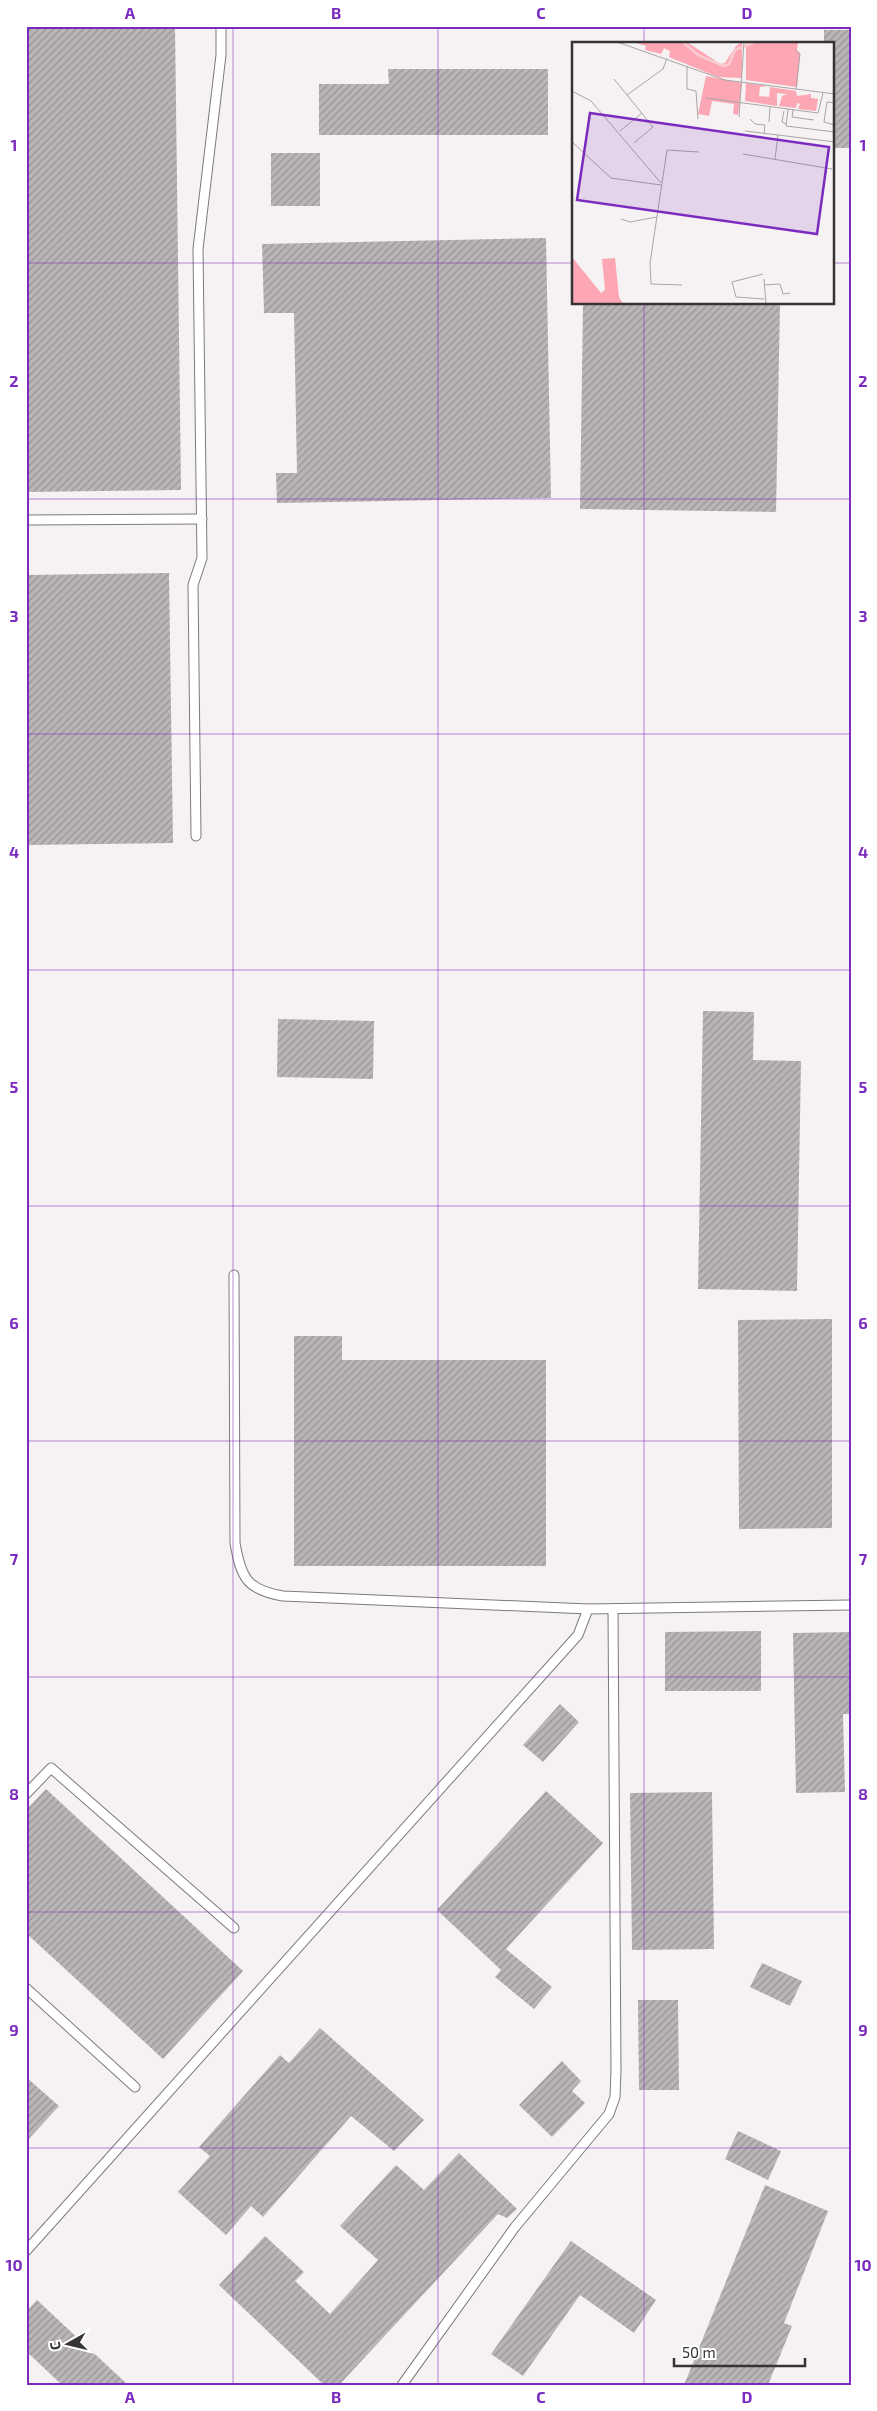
<svg xmlns="http://www.w3.org/2000/svg" width="877" height="2411" viewBox="0 0 877 2411" font-family="'Exo 2',sans-serif">
  <style>
    .building { fill: url(#building-hatch) }
    .lines { fill: none; stroke-linecap: round; stroke-linejoin: round }
    .lane-casing { stroke: #7e7a7a; stroke-width: 11 }
    .lane { stroke: #fff; stroke-width: 9 }
    .grid { fill: none; stroke: #7b2cbf; stroke-width: 1; stroke-opacity: 0.55 }
    .inset-river { fill: none; stroke: #f9ccd1; stroke-width: 2.5 }
    .inset-road { fill: none; stroke: #a9a5a6; stroke-width: 1 }
    .view { fill: #7b2cbf; fill-opacity: 0.15; stroke: #7b2cbf; stroke-width: 2.5 }
    .inset-edge { fill: none; stroke: #353333; stroke-width: 2.5 }
    .neatline { fill: none; stroke: #7b2cbf; stroke-width: 2 }
    .grid-label { font-size: 16px; text-anchor: middle; font-weight: bold; fill: #7b2cbf }
  </style>
  <defs>
    <pattern id="building-hatch" width="6" height="6" patternUnits="userSpaceOnUse" patternTransform="scale(1.25)"><rect width="6" height="6" fill="#bab5b6"/><path d="M-1 1l2-2M0 6l6-6M5 7l2-2" fill="none" stroke="#989495"/></pattern>
  </defs>
  <rect width="100%" height="100%" fill="#f6f1f2"/>
  <!-- building -->
  <g class="building">
    <polygon points="26,26 175,26 181,490 26,492"/>
    <polygon points="824,30 851,30 851,148 833,148 833,44 824,44"/>
    <polygon points="388,69 548,69 548,135 319,135 319,84 389,84"/>
    <rect x="271" y="153" width="49" height="53"/>
    <polygon points="546,238 551,498 277,503 276,473 297,473 294,313 264,313 262,244"/>
    <polygon points="583,304 780,304 776,512 580,509"/>
    <polygon points="169,573 173,843 26,845 26,575"/>
    <polygon points="703,1011 754,1012 753,1060 801,1061 797,1291 698,1289"/>
    <polygon points="278,1019 374,1021 373,1079 277,1077"/>
    <polygon points="832,1319 832,1528 739,1529 738,1320"/>
    <polygon points="294,1336 342,1336 342,1360 546,1360 546,1566 294,1566"/>
    <polygon points="761,1631 761,1691 665,1691 665,1632"/>
    <polygon points="851,1632 851,1714 843,1714 845,1792 796,1793 793,1633"/>
    <polygon points="560,1704 579,1722 543,1762 523,1745"/>
    <polygon points="46,1789 243,1971 163,2059 26,1933 26,1810"/>
    <polygon points="546,1791 603,1843 506,1949 552,1987 534,2009 495,1977 501,1970 437,1910"/>
    <polygon points="712,1792 714,1949 632,1950 630,1793"/>
    <polygon points="762,1963 802,1981 790,2006 750,1987"/>
    <polygon points="638,2000 678,2000 679,2090 639,2090"/>
    <polygon points="320,2028 424,2120 394,2151 351,2116 263,2217 251,2206 226,2235 178,2192 210,2156 199,2147 280,2055 289,2063"/>
    <polygon points="562,2061 581,2081 572,2091 585,2103 552,2137 519,2105"/>
    <polygon points="26,2077 59,2106 26,2142"/>
    <polygon points="738,2131 781,2151 768,2180 725,2159"/>
    <polygon points="459,2153 517,2209 507,2218 498,2214 339,2385 324,2385 219,2285 265,2236 304,2272 295,2281 330,2314 378,2260 340,2226 396,2165 424,2190"/>
    <polygon points="765,2185 828,2211 784,2323 792,2326 768,2385 684,2385"/>
    <polygon points="571,2241 656,2300 634,2333 580,2295 523,2376 491,2354"/>
    <polygon points="37,2300 128,2385 62,2385 26,2351 26,2312"/>
  </g>
  <g class="lines">
    <!-- lane casing -->
    <g class="lane-casing">
      <g id="lane">
        <polyline points="26,520 202,519"/>
        <polyline points="196,836 193,585 202,558 198,249 221,55 221,26"/>
        <path d="M234,1275l1,268c6,35 12,47 48,53l305,13 263,-4"/>
        <polyline points="26,1794 51,1768 234,1928"/>
        <polyline points="26,1988 135,2087"/>
        <polyline points="26,2251 578,1635 588,1609"/>
        <polyline points="402,2385 515,2227 609,2114 615,2097 616,2070 613,1609"/>
      </g>
    </g>
    <!-- lane -->
    <use href="#lane" class="lane"/>
  </g>
  <!-- grid -->
  <path class="grid" d="M233,26v2359M438,26v2359M644,26v18M26,263h547M833,263h18M644,304v2081M26,499h825M26,734h825M26,970h825M26,1206h825M26,1441h825M26,1677h825M26,1912h825M26,2148h825"/>
  <!-- overview -->
  <g transform="translate(572 42)">
    <rect width="262" height="262" fill="#f6f1f2"/>
    <path d="M61,0h54l33,22 5,-1 11,-17 6,-4v36l-24,-1 -49,-20 1,-6 -6,-3 -3,6 -16,-4 1,-4zM174,0h52l-1,8 3,3 -3,34 -51,-7zM134,34l36,7 -4,32 -5,-1 1,-10 -22,-3 -3,15 -11,-2zM174,41l21,3 -7,1 -1,9 10,1 1,-10 26,4 1,5 14,-2v4l7,1 -2,12 -18,-2 2,-5 -3,-1 -1,5 -17,-2 3,-10 5,-2 -10,-1v13l-32,-5zM0,215l29,36 4,-3 -3,-31 13,-1 4,39 4,7h-51z" fill="#fca7b3"/>
    <path class="inset-river" d="M111,0l15,13 25,11 6,-2 6,-14 20,-8"/>
    <path class="inset-road" d="M45,0l108,38 110,14M223,8l5,4 -4,35M115,24v23l9,2 2,28M42,37l13,16M0,49l19,10 70,82M134,56l112,15 5,-20M263,61l-8,-1 -3,20 11,3M216,67l-2,17 49,6M221,68l-1,7 22,3M212,69l-2,11 4,2M167,75l5,-75M178,77l5,5 10,1 -1,8M197,80l1,-15M48,89l22,-18M173,89l33,4 -3,24M206,93l57,7M0,100l39,36 50,7M62,101l19,-16 -26,-32 36,-26 4,-11M171,112l89,15M49,177l9,3 27,-5M191,232l-31,8 4,15 28,2M192,237l2,26M110,243l-31,-1 -1,-21 17,-113 32,2M192,243l16,-1 3,10 7,-1"/>
    <path class="view" d="M18,71l239,34 -12,87 -240,-34z"/>
    <rect width="262" height="262" class="inset-edge"/>
  </g>
  <!-- border -->
  <rect width="877" height="2411" fill="none" stroke="#ffffff" stroke-width="55"/>
  <!-- north arrow -->
  <g transform="translate(68 2344) rotate(262)" stroke="#ffffff" stroke-width="4" paint-order="stroke">
  <path d="M0-4L9 19L0 12L-9 19Z" fill="#353333"/>
  <text y="-8" font-size="14" font-weight="bold" text-anchor="middle" fill="#353333">С</text>
  </g>
  <!-- scale -->
  <path d="M674 2358v8h131v-8" fill="none" stroke="#353333" stroke-width="2.5"/>
  <text x="682" y="2358" font-size="15" fill="#353333" stroke="#ffffff" stroke-width="4" paint-order="stroke">50 m</text>
  <rect x="28" y="28" width="822" height="2356" class="neatline"/>
  <g class="grid-label">
    <text x="130" y="19">A</text>
    <text x="336" y="19">B</text>
    <text x="541" y="19">C</text>
    <text x="747" y="19">D</text>
    <text x="14" y="151">1</text>
    <text x="863" y="151">1</text>
    <text x="14" y="387">2</text>
    <text x="863" y="387">2</text>
    <text x="14" y="622">3</text>
    <text x="863" y="622">3</text>
    <text x="14" y="858">4</text>
    <text x="863" y="858">4</text>
    <text x="14" y="1093">5</text>
    <text x="863" y="1093">5</text>
    <text x="14" y="1329">6</text>
    <text x="863" y="1329">6</text>
    <text x="14" y="1565">7</text>
    <text x="863" y="1565">7</text>
    <text x="14" y="1800">8</text>
    <text x="863" y="1800">8</text>
    <text x="14" y="2036">9</text>
    <text x="863" y="2036">9</text>
    <text x="14" y="2271">10</text>
    <text x="863" y="2271">10</text>
    <text x="130" y="2403">A</text>
    <text x="336" y="2403">B</text>
    <text x="541" y="2403">C</text>
    <text x="747" y="2403">D</text>
  </g>
</svg>
